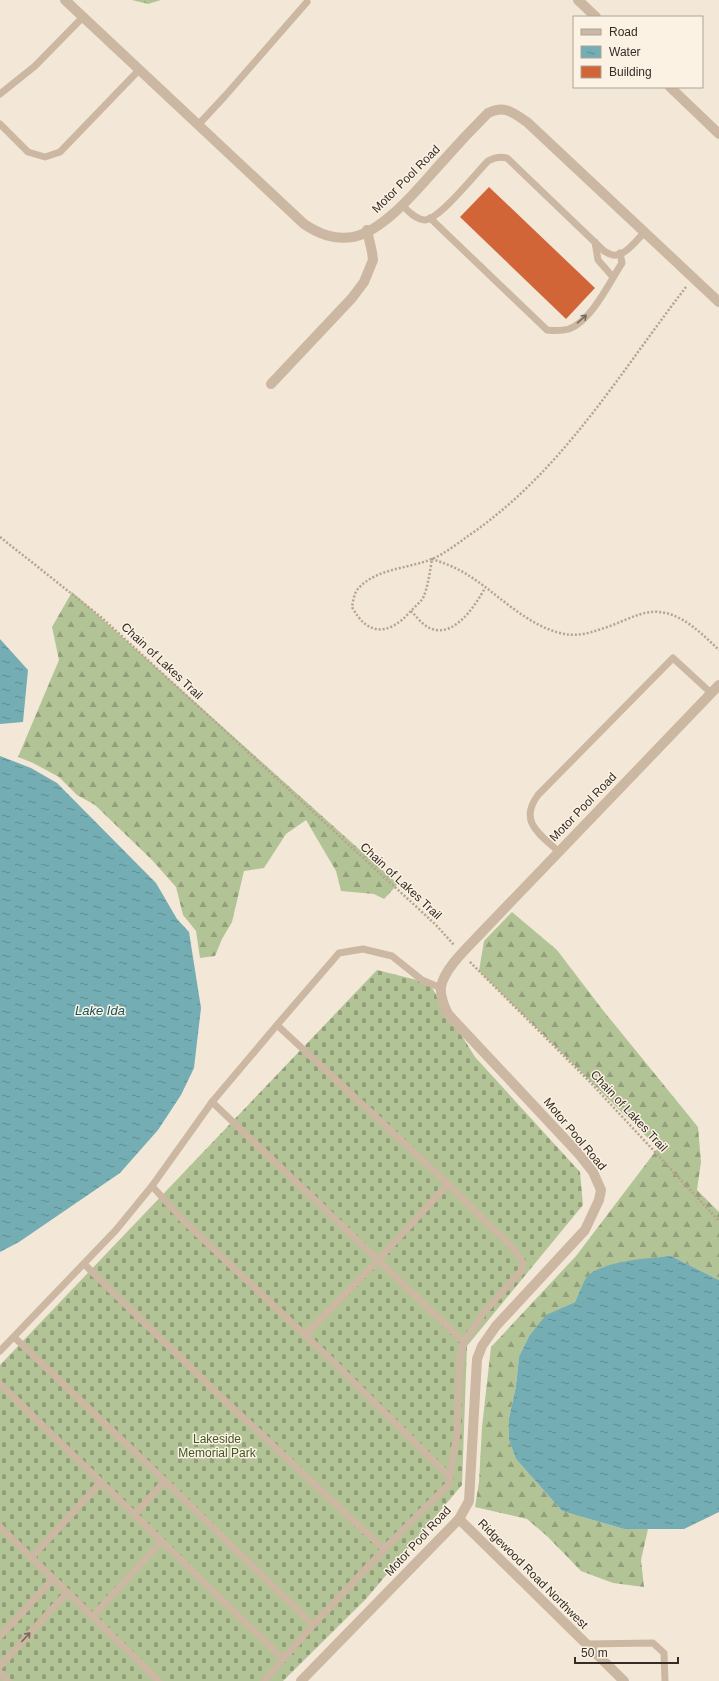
<svg xmlns="http://www.w3.org/2000/svg" width="719" height="1681" viewBox="0 0 719 1681" font-family="Arial,sans-serif">
  <style>
    .forest { fill: url(#forest-firs) }
    .wetland { fill: url(#wetland-marsh) }
    .cemetery { fill: url(#cemetery-stones) }
    .water { fill: url(#water-ripples) }
    .building { fill: #d16537 }
    .lines { fill: none; stroke-linecap: round; stroke-linejoin: round }
    .path { stroke: #b8a28d; stroke-width: 2.5; stroke-dasharray: 2 2; stroke-linecap: butt }
    .service { stroke: #ccb8a2; stroke-width: 7 }
    .minor { stroke: #ccb8a2; stroke-width: 10 }
    .oneway { stroke: #7a6b5d }
    .labels { text-anchor: middle; stroke-width: 3; stroke-linejoin: round; paint-order: stroke }
    .street-label { font-size: 12px; fill: #362c25; stroke: #fbf2e4 }
    .park-label { font-size: 12px; fill: #435727; stroke: #fbf2e4 }
    .water-label { font-size: 13px; font-style: italic; fill: #17535c; stroke: #fbf2e4 }
  </style>
  <defs>
    <pattern id="forest-firs" width="22" height="20" patternUnits="userSpaceOnUse"><rect width="22" height="20" fill="#b2c496"/><path d="M5 1l3.5 6h-7zM16 11l3.5 6h-7z" fill="#929f7a"/></pattern>
    <pattern id="wetland-marsh" width="20" height="14" patternUnits="userSpaceOnUse"><rect width="20" height="14" fill="#b2c496"/><path d="M1 5h8M5 5V1M11 12h8M15 12V8" fill="none" stroke="#929f7a"/></pattern>
    <pattern id="cemetery-stones" width="16" height="16" patternUnits="userSpaceOnUse"><rect width="16" height="16" fill="#b2c496"/><path d="M2 7V4a2 2 0 0 1 4 0v3zM10 15v-3a2 2 0 0 1 4 0v3z" fill="#929f7a"/></pattern>
    <pattern id="water-ripples" width="26" height="14" patternUnits="userSpaceOnUse"><rect width="26" height="14" fill="#74adb3"/><path d="M2 4q2-2 4 0t4 0M15 11q2-2 4 0t4 0" fill="none" stroke="#608d91"/></pattern>
  </defs>
  <rect width="100%" height="100%" fill="#f3e8d7"/>
  <!-- forest -->
  <g class="forest">
    <polygon points="72,592 398,884 384,899 374,894 341,891 336,871 306,820 286,834 264,868 244,871 232,922 222,939 215,956 200,958 196,931 183,915 176,887 152,860 95,805 77,795 59,777 33,763 18,757 59,660 52,627"/>
    <polygon points="512,912 557,950 602,1009 698,1127 701,1162 697,1190 719,1212 719,1280 671,1256 625,1262 602,1267 587,1277 575,1302 547,1315 529,1336 519,1357 516,1386 509,1418 509,1440 516,1459 562,1511 624,1529 648,1529 641,1560 644,1587 613,1583 581,1571 547,1536 527,1519 475,1507 479,1482 482,1427 491,1347 576,1256 658,1148 479,971 484,941"/>
  </g>
  <!-- wetland -->
  <polygon class="wetland" points="132,0 161,0 148,4"/>
  <!-- cemetery -->
  <polygon class="cemetery" points="377,970 429,983 475,1057 580,1172 583,1205 467,1346 462,1485 366,1599 283,1681 0,1681 0,1365"/>
  <!-- water -->
  <g class="water">
    <polygon points="0,639 28,670 23,722 0,724"/>
    <polygon points="0,756 31,768 57,783 156,883 177,919 189,932 201,1008 194,1068 181,1095 158,1130 120,1173 19,1242 0,1252"/>
    <path d="M671,1256l48,24v232l-35,17h-60l-62,-18 -46,-52 -7,-19v-22l7,-32 3,-29 10,-21 17,-21 29,-13c3,-6 9,-22 12,-25 13,-16 64,-19 84,-21z"/>
  </g>
  <!-- building -->
  <polygon class="building" points="489,187 595,288 566,319 460,217"/>
  <g class="lines">
    <!-- path -->
    <g class="path">
      <path d="M686,287c-67,87 -125,186 -218,249 -11,8 -24,18 -36,23 -24,10 -57,9 -75,31 -3,4 -4,12 -5,17 16,30 37,28 58,5 4,-5 10,-9 13,-14 5,-11 7,-27 9,-39 12,4 25,9 36,16 30,19 57,49 92,58 15,4 27,1 41,-4 14,-4 27,-11 40,-15 32,-10 57,16 78,36"/>
      <polyline points="0,537 101,617 409,900 436,925 454,945"/>
      <path d="M411,611c6,6 12,15 21,18 24,8 44,-25 53,-41"/>
      <polyline points="470,962 590,1082 719,1221"/>
    </g>
    <!-- service -->
    <g class="service">
      <polyline points="0,94 35,66 83,17"/>
      <polyline points="0,124 28,152 45,157 60,152 139,70"/>
      <polyline points="198,125 225,96 307,2"/>
      <path d="M402,205c6,6 14,15 23,15 15,-1 51,-47 63,-59 7,-4 12,-5 19,-3l97,93c2,1 6,4 9,4 12,2 24,-16 32,-23"/>
      <path d="M430,218l117,112c8,1 15,1 22,-1 23,-9 40,-46 53,-66l-2,-10"/>
      <polyline points="595,242 598,260 613,277"/>
      <path d="M559,852c-19,-18 -41,-30 -21,-57l135,-137 38,35"/>
      <polyline points="277,1025 339,953 363,949 392,956 422,980 441,988"/>
      <polyline points="212,1102 464,1342"/>
      <polyline points="152,1186 182,1219 326,1355 450,1477"/>
      <polyline points="84,1264 221,1397 384,1549"/>
      <polyline points="305,1335 378,1260 448,1184"/>
      <polyline points="14,1337 165,1481"/>
      <polyline points="0,1351 116,1230 152,1186 212,1102 277,1025 448,1184 514,1249 523,1263 521,1271 484,1312 464,1342 460,1357 457,1432 449,1484 395,1538 313,1625 264,1681"/>
      <polyline points="0,1384 283,1659"/>
      <polyline points="135,1514 165,1481 313,1625"/>
      <polyline points="0,1527 159,1681"/>
      <polyline points="31,1558 101,1482"/>
      <polyline points="92,1617 162,1541"/>
      <polyline points="0,1636 53,1579"/>
      <polyline points="586,1644 653,1643 664,1653 665,1681"/>
      <polyline points="0,1666 67,1593"/>
      <polyline points="0,1673 8,1681"/>
    </g>
    <!-- minor -->
    <g class="minor">
      <path d="M65,0l239,224c15,10 30,16 49,13 32,-6 67,-51 89,-75 15,-17 30,-33 46,-49 17,-8 24,-1 39,9l192,180"/>
      <polyline points="578,0 596,17"/>
      <polyline points="670,87 719,134"/>
      <polyline points="271,384 352,298 364,282 373,260 372,252 367,230"/>
      <polyline points="459,1519 624,1681"/>
      <path d="M301,1681l158,-162 10,-18 8,-142 5,-13 14,-20 89,-96 14,-30 2,-10 -8,-18 -15,-19 -130,-139c-4,-8 -8,-18 -7,-27 3,-19 29,-42 41,-55l237,-247"/>
    </g>
  </g>
  <!-- one-way arrows -->
  <defs><path id="oneway-shaft" d="M-6 0H5M1.5-3L5.5 0L1.5 3" fill="none" stroke-width="1.6" stroke-linecap="round" stroke-linejoin="round"/></defs>
  <g class="oneway">
    <use href="#oneway-shaft" transform="translate(582 319) rotate(-41)"/>
    <use href="#oneway-shaft" transform="translate(26 1637) rotate(-47)"/>
  </g>
  <g class="labels">
    <!-- street labels -->
    <g class="street-label">
      <text transform="translate(406 179) rotate(-45)" y="4">Motor Pool Road</text>
      <text transform="translate(162 661) rotate(43)" y="4">Chain of Lakes Trail</text>
      <text transform="translate(583 807) rotate(-46)" y="4">Motor Pool Road</text>
      <text transform="translate(401 881) rotate(43)" y="4">Chain of Lakes Trail</text>
      <text transform="translate(629 1111) rotate(47)" y="4">Chain of Lakes Trail</text>
      <text transform="translate(575 1134) rotate(50)" y="4">Motor Pool Road</text>
      <text transform="translate(418 1541) rotate(-47)" y="4">Motor Pool Road</text>
      <text transform="translate(533 1574) rotate(45)" y="4">Ridgewood Road Northwest</text>
    </g>
    <!-- park labels -->
    <g class="park-label">
      <text x="217" y="1443">Lakeside<tspan x="217" dy="14">Memorial Park</tspan></text>
    </g>
    <!-- water labels -->
    <g class="water-label">
      <text x="100" y="1015">Lake Ida</text>
    </g>
  </g>
  <!-- legend -->
  <rect x="573" y="16" width="130" height="72" fill="#fbf2e4" stroke="#aca398"/>
  <rect x="581" y="29" width="20" height="6" fill="#ccb8a2" stroke="#aca398"/>
  <text x="609" y="36" font-size="12" fill="#362c25">Road</text>
  <rect x="581" y="46" width="20" height="12" fill="url(#water-ripples)" stroke="#aca398"/>
  <text x="609" y="56" font-size="12" fill="#362c25">Water</text>
  <rect x="581" y="66" width="20" height="12" fill="#d16537" stroke="#aca398"/>
  <text x="609" y="76" font-size="12" fill="#362c25">Building</text>
  <!-- scale -->
  <path d="M575 1657v6h103v-6" fill="none" stroke="#362c25" stroke-width="2"/>
  <text x="581" y="1657" font-size="12" fill="#362c25" stroke="#fbf2e4" stroke-width="3" paint-order="stroke">50 m</text>
</svg>
